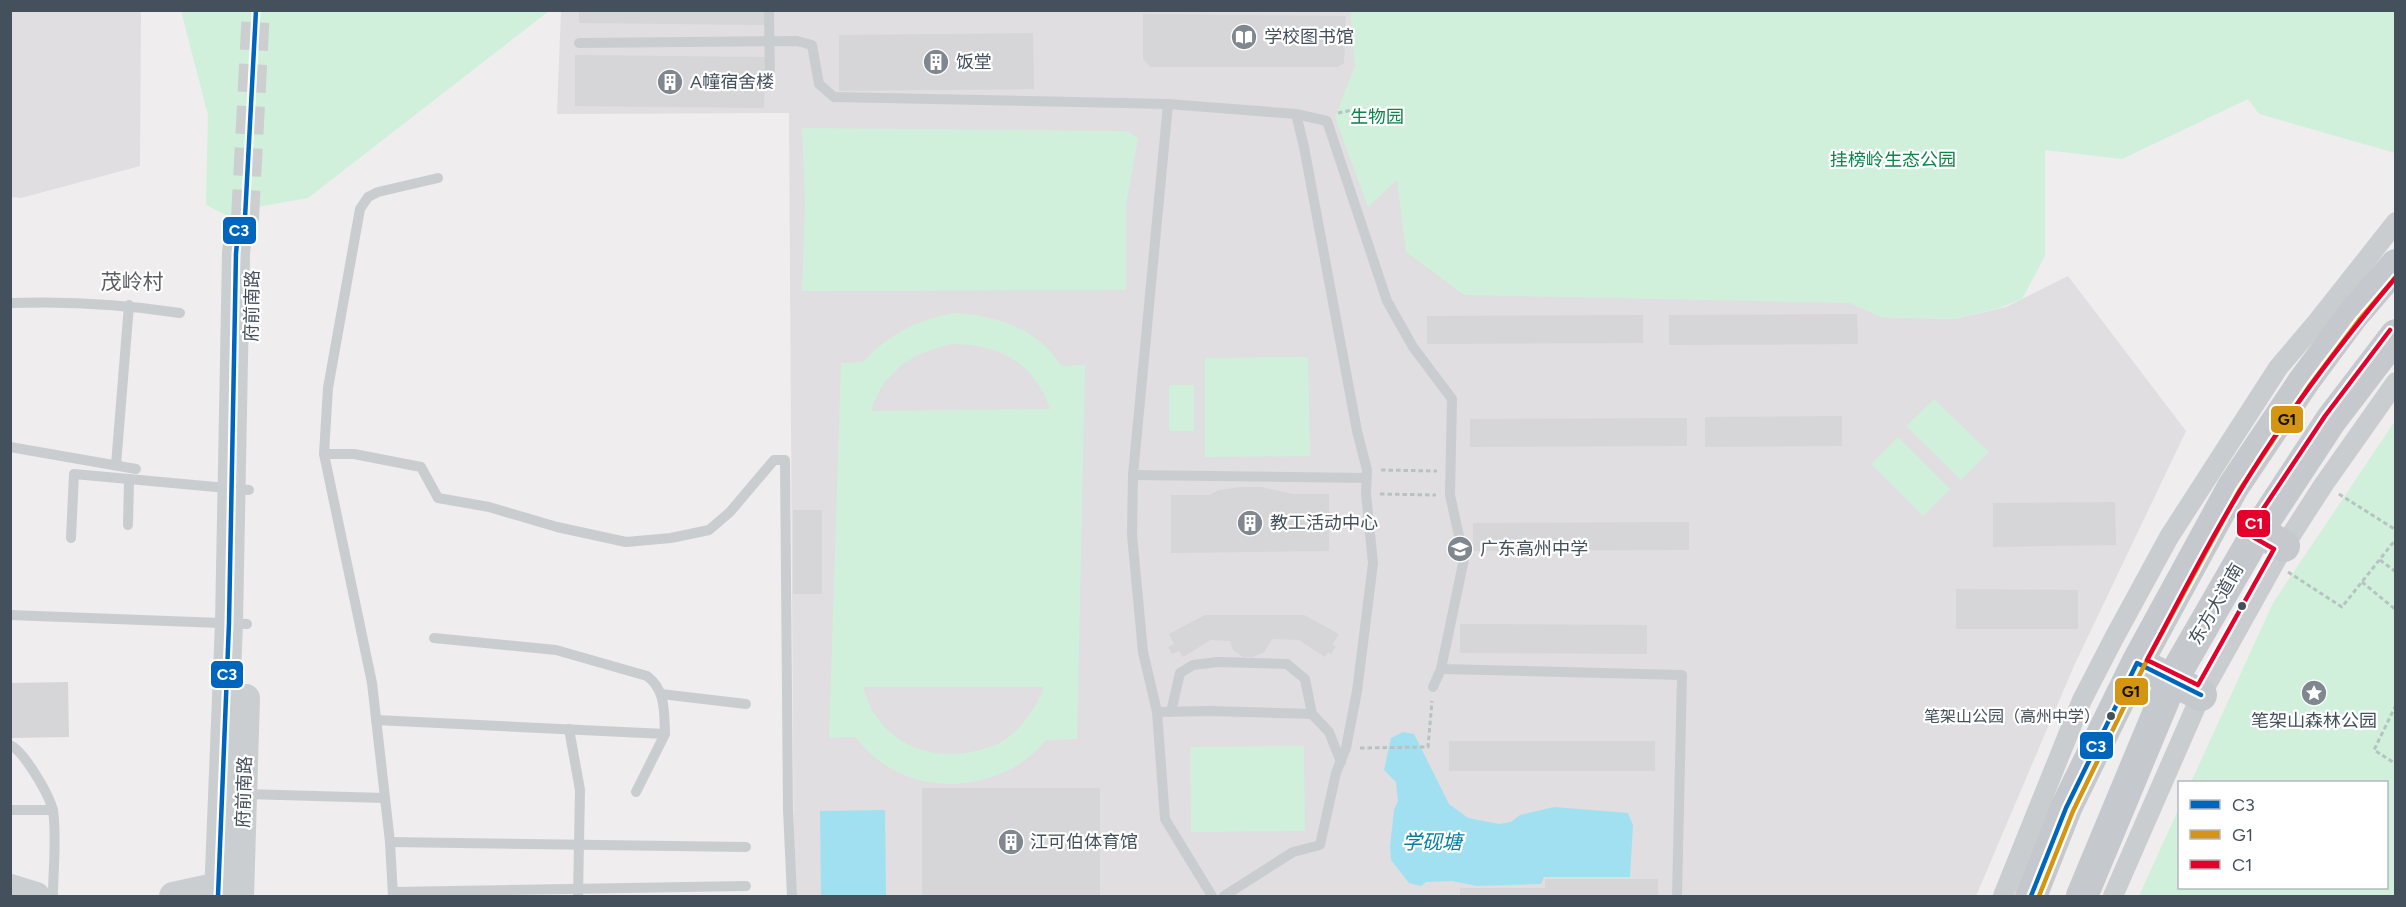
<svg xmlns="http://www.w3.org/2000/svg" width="2406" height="907" viewBox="0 0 2406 907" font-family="Figtree,'Noto Sans SC',sans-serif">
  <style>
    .education { fill: #e0dee0 }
    .green { fill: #d0f0dc; fill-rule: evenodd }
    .water { fill: #a1e0f1 }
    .building { fill: #d6d5d7 }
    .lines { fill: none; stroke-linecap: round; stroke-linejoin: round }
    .secondary-tunnel { stroke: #cdced0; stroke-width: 28; stroke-dasharray: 28 14; stroke-linecap: butt }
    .path { stroke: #b6c3c0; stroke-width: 3; stroke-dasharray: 4.5 3; stroke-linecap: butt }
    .lane { stroke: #cacdcf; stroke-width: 10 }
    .street { stroke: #cacdcf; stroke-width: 20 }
    .secondary { stroke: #caced1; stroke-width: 28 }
    .primary { stroke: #c5c9cd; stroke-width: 32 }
    .bus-1-casing { stroke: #fff; stroke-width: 9 }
    .bus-2-casing { stroke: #fff; stroke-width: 9 }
    .bus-3-casing { stroke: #fff; stroke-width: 9 }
    .bus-1 { stroke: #0065bd; stroke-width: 4.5 }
    .bus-2 { stroke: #d39512; stroke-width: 4.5 }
    .bus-3 { stroke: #e4002b; stroke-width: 4.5 }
    .bus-dot { fill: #44505c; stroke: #fff; stroke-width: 2 }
    .labels { text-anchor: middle; stroke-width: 4.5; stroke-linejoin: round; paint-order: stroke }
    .bus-label { font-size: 16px; fill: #44505c; stroke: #fff; text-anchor: end }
    .poi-label { font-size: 18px; fill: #44505c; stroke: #fff; text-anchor: start }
    .park-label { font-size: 18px; fill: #0e834a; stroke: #fff }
    .street-label { font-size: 18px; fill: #44505c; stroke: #fff }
    .water-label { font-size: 20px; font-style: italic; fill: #027fa2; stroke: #fff }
    .quarter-label { font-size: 21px; fill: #595d62; stroke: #fff }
    .line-badge { stroke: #fff; stroke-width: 2 }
    .badge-label { font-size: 16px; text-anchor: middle; font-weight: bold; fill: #fff }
    .pale-badge-label { font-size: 16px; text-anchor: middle; font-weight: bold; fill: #111 }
  </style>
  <rect width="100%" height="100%" fill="#efeded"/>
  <!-- education -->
  <g class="education">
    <polygon points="10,11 141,11 140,166 21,198 11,197"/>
    <polygon points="561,11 1405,11 1851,303 1881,317 1955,319 2006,307 2068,276 2186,431 2073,668 1976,896 794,896 789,113 557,114"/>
  </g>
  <!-- green -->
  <g class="green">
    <polygon points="181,11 549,11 308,198 257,207 232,218 206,205 208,115"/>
    <polygon points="1350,11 2395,11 2395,153 2259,114 2248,99 2122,159 2045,150 2045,256 2022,299 1999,308 1955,319 1881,317 1850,303 1464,295 1406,252 1397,180 1368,207 1335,117 1355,66"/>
    <polygon points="802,128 1126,131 1138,138 1126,205 1126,290 802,291 805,202"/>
    <path d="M954,313c30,2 61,8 85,28 9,6 16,17 23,25l23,-1 -8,374 -31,1c-39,49 -118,59 -168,20 -8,-6 -16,-15 -23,-23l-26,1 12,-375 22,-1c26,-28 54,-42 91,-49zM952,344c47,0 83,19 98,65l-179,2c13,-41 41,-58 81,-67zM863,687h181c-8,21 -22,42 -41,54 -4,3 -11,5 -17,7 -39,14 -86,4 -110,-32 -6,-8 -10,-20 -13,-29z"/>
    <polygon points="1308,357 1310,456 1205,457 1205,358"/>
    <rect x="1169" y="385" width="25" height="46"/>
    <polygon points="1934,399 1989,452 1961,480 1906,426"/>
    <polygon points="2395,421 2395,896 2139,896 2179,808 2180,888 2386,888 2386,782 2191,782 2273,603"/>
    <polygon points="1898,437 1950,489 1923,516 1871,464"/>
    <polygon points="1304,746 1305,831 1191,832 1190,747"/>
  </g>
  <!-- water -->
  <g class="water">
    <polygon points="1403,732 1414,734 1449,804 1468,818 1499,824 1511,822 1520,815 1554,807 1628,813 1633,825 1630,877 1544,877 1541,884 1477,886 1452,881 1426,882 1421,886 1409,883 1391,860 1390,847 1394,810 1398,801 1396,782 1384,770 1391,738"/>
    <polygon points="885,810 886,896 821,896 820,811"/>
  </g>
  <!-- building -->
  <g class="building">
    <polygon points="579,10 766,10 766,25 579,23"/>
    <polygon points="1143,14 1346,16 1344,63 1338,67 1150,67 1143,59"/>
    <polygon points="1033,33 1034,89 839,91 839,35"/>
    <polygon points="575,55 765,57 764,108 575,106"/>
    <polygon points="1857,314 1858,344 1669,345 1669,315"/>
    <polygon points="1643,315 1643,343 1427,344 1427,316"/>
    <polygon points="1842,416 1842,446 1705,447 1705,417"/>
    <polygon points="1687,418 1687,446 1470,447 1470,419"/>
    <polygon points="1242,487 1261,487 1293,494 1329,494 1329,551 1171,553 1171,495 1209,495 1219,490"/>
    <polygon points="2115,502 2116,545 1993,547 1993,503"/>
    <rect x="793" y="510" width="29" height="84"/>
    <polygon points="1689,522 1689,550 1473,551 1473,523"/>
    <polygon points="1956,589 2078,590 2078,629 1956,629"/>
    <polygon points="1205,615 1304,615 1339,634 1332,645 1336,646 1331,654 1328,652 1325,657 1299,640 1272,639 1264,652 1253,657 1243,657 1233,650 1230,641 1211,640 1183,657 1179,651 1172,654 1168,647 1174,644 1169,634"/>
    <polygon points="1460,624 1647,625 1647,654 1460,653"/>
    <polygon points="68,682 69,737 10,738 10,683"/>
    <rect x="1449" y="741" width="206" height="30"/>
    <rect x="922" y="788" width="178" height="108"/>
    <polygon points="1545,879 1658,879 1658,896 1460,896 1460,888 1545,888"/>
  </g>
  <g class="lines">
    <!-- secondary-tunnel -->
    <polyline class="secondary-tunnel" points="245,218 256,10"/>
    <!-- path -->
    <g class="path">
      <polyline points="1338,113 1352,110"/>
      <polyline points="1381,470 1437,471"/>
      <polyline points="1380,494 1436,495"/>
      <polyline points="2339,494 2396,530"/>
      <polyline points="2380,560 2396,572"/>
      <polyline points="2288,572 2342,607 2396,539"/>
      <polyline points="2362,582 2396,610"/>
      <polyline points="2396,705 2374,750 2396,764"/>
      <polyline points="1360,748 1428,747 1432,701"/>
    </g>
    <!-- lane -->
    <g class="lane">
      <polyline points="769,10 770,80"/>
      <polyline points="579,43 797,41 812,45 819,84 834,97 1168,104 1296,114 1327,121 1387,301 1413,347 1452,399 1450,495 1464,559 1441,669 1433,687"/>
      <polyline points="1168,104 1133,475 1132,535 1143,652 1157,712 1165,819 1212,896"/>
      <path d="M10,303c58,-2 113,1 170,10"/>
      <polyline points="10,447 136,469"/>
      <polyline points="324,454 354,454 421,467 438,498 489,507 557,527 626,542 671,538 709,530 730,512 774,460 785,460 788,810 792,896"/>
      <polyline points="116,465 129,305"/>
      <polyline points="1133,475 1366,478"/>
      <polyline points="128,525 129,480"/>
      <polyline points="71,538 74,474 249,490"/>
      <polyline points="10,615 247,624"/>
      <polyline points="1441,669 1682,675 1677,896"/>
      <polyline points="661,694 746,704"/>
      <polyline points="1157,712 1210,711 1312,714 1329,732 1341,762"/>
      <polyline points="1171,712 1180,673 1193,665 1218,662 1287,664 1305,679 1312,714"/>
      <path d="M376,720l289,14c-1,-22 1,-44 -18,-58l-91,-26 -122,-12"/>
      <polyline points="569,729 580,790 578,896"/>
      <path d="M10,745c14,6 40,51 43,66 4,23 0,61 0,85"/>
      <polyline points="636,792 665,734"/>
      <polyline points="244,794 385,798"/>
      <polyline points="10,810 53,810"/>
      <polyline points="390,842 746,847"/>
      <polyline points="393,892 746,886"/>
      <polyline points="393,896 390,842 372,683 324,454 328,388 360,209 368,197 378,192 438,178"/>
      <polyline points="1224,896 1293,852 1320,845 1336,773 1346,748 1357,691 1373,563 1366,494 1367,470 1357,431 1304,147 1296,114"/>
    </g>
    <!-- street -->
    <g class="street">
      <polyline points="2003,896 2082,700 2114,638 2169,537 2278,368 2317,322 2396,222"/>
      <polyline points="2113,896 2201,695 2284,546 2324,484 2396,382"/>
    </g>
    <!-- secondary -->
    <g class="secondary">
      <polyline points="10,888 36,896"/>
      <polyline points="173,896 219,886 236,885"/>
      <polyline points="218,896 229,623 236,253 238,234 245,218"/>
      <polyline points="240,896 246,698"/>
    </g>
    <!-- primary -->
    <g class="primary">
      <polyline points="2258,531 2284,546"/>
      <polyline points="2154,671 2201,695"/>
      <polyline points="2031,896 2066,808 2137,663 2233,487 2304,381 2353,315 2396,265"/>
      <polyline points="2082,896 2172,680 2258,531 2331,420 2396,335"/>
    </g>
    <!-- bus-1 casing -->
    <g class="bus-1-casing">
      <g id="bus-1">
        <polyline points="218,896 229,623 236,253 238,234 245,218 256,10"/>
        <polyline points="2031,896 2066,808 2137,663 2201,695"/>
      </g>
    </g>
    <!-- bus-2 casing -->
    <g class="bus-2-casing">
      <polyline id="bus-2" points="2039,896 2073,811 2144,666 2239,491 2310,385 2359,320 2396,277"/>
    </g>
    <!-- bus-3 casing -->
    <g class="bus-3-casing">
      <path id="bus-3" d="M2390,330l-65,86 -74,111 2,10 21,12 -76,136 -51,-25c31,-57 59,-114 93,-169 45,-75 99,-146 156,-214"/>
    </g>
    <!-- bus-1 -->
    <use href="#bus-1" class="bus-1"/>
    <!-- bus-2 -->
    <use href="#bus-2" class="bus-2"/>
    <!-- bus-3 -->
    <use href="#bus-3" class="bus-3"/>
  </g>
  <!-- icons -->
  <defs>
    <g id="library-disc" transform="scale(1.35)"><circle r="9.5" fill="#80878f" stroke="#fff"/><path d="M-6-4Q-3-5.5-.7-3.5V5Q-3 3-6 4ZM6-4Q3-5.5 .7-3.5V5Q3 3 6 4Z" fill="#fff"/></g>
    <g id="building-disc" transform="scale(1.35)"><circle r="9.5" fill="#80878f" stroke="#fff"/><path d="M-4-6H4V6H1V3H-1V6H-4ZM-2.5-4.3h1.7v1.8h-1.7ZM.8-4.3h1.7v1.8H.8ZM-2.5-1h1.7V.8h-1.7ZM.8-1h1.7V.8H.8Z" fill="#fff"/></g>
    <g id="school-disc" transform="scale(1.35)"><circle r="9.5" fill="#80878f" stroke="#fff"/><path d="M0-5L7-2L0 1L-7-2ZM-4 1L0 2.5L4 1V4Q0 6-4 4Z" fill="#fff"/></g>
    <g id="sight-disc" transform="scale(1.35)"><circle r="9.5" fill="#80878f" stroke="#fff"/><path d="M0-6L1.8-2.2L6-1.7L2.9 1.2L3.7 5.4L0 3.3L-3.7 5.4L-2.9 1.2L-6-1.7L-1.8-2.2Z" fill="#fff"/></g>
  </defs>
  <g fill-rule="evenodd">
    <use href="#library-disc" x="1244" y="37"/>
    <use href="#building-disc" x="936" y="62"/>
    <use href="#building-disc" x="670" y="82"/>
    <use href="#building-disc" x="1250" y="523"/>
    <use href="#school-disc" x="1460" y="549"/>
    <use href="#sight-disc" x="2314" y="693"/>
    <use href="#building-disc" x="1011" y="842"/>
  </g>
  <!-- markers -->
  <g class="bus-dot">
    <circle cx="2242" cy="606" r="5"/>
    <circle cx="2111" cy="716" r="5"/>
  </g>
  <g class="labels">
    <!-- bus labels -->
    <g class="bus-label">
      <text x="2100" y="722">笔架山公园（高州中学）</text>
    </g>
    <!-- poi labels -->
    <g class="poi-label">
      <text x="1264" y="43">学校图书馆</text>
      <text x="956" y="68">饭堂</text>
      <text x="690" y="88">A幢宿舍楼</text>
      <text x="1270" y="529">教工活动中心</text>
      <text x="1480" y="555">广东高州中学</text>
      <text x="2314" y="727" text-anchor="middle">笔架山森林公园</text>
      <text x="1030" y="848">江可伯体育馆</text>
    </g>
    <!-- park labels -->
    <g class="park-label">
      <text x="1377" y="123">生物园</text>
      <text x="1893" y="166">挂榜岭生态公园</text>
    </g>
    <!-- street labels -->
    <g class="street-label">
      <text transform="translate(252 306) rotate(-89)" y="6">府前南路</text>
      <text transform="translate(2216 604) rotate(-60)" y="6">东方大道南</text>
      <text transform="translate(244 792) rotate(-88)" y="6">府前南路</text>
    </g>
    <!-- water labels -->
    <g class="water-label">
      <text x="1432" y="849">学砚塘</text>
    </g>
    <!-- quarter labels -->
    <g class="quarter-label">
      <text x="132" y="289">茂岭村</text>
    </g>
  </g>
  <g class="line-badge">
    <rect x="222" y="216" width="35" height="29" rx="6" fill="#0065bd"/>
    <rect x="2270" y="405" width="34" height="29" rx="6" fill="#d39512"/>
    <rect x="2236" y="509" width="35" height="29" rx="6" fill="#e4002b"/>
    <rect x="210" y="660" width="34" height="29" rx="6" fill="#0065bd"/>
    <rect x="2114" y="677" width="35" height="29" rx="6" fill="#d39512"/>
    <rect x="2079" y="731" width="35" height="29" rx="6" fill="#0065bd"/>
  </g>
  <g class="badge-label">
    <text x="239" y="236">C3</text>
    <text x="2254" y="529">C1</text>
    <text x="227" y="680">C3</text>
    <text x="2096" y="752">C3</text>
  </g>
  <g class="pale-badge-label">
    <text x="2287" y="425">G1</text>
    <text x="2131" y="697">G1</text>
  </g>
  <!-- border -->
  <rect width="2406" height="907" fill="none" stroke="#44505c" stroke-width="24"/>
  <!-- legend -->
  <rect x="2178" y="781" width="210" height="108" fill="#ffffff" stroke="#b4b9be" stroke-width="1.5"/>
  <rect x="2190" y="800" width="30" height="9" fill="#0065bd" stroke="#b4b9be" stroke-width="1.5"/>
  <text x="2232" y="811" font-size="18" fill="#44505c">C3</text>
  <rect x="2190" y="830" width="30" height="9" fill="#d39512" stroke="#b4b9be" stroke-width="1.5"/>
  <text x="2232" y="841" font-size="18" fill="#44505c">G1</text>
  <rect x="2190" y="860" width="30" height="9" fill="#e4002b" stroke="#b4b9be" stroke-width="1.5"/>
  <text x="2232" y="871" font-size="18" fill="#44505c">C1</text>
</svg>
